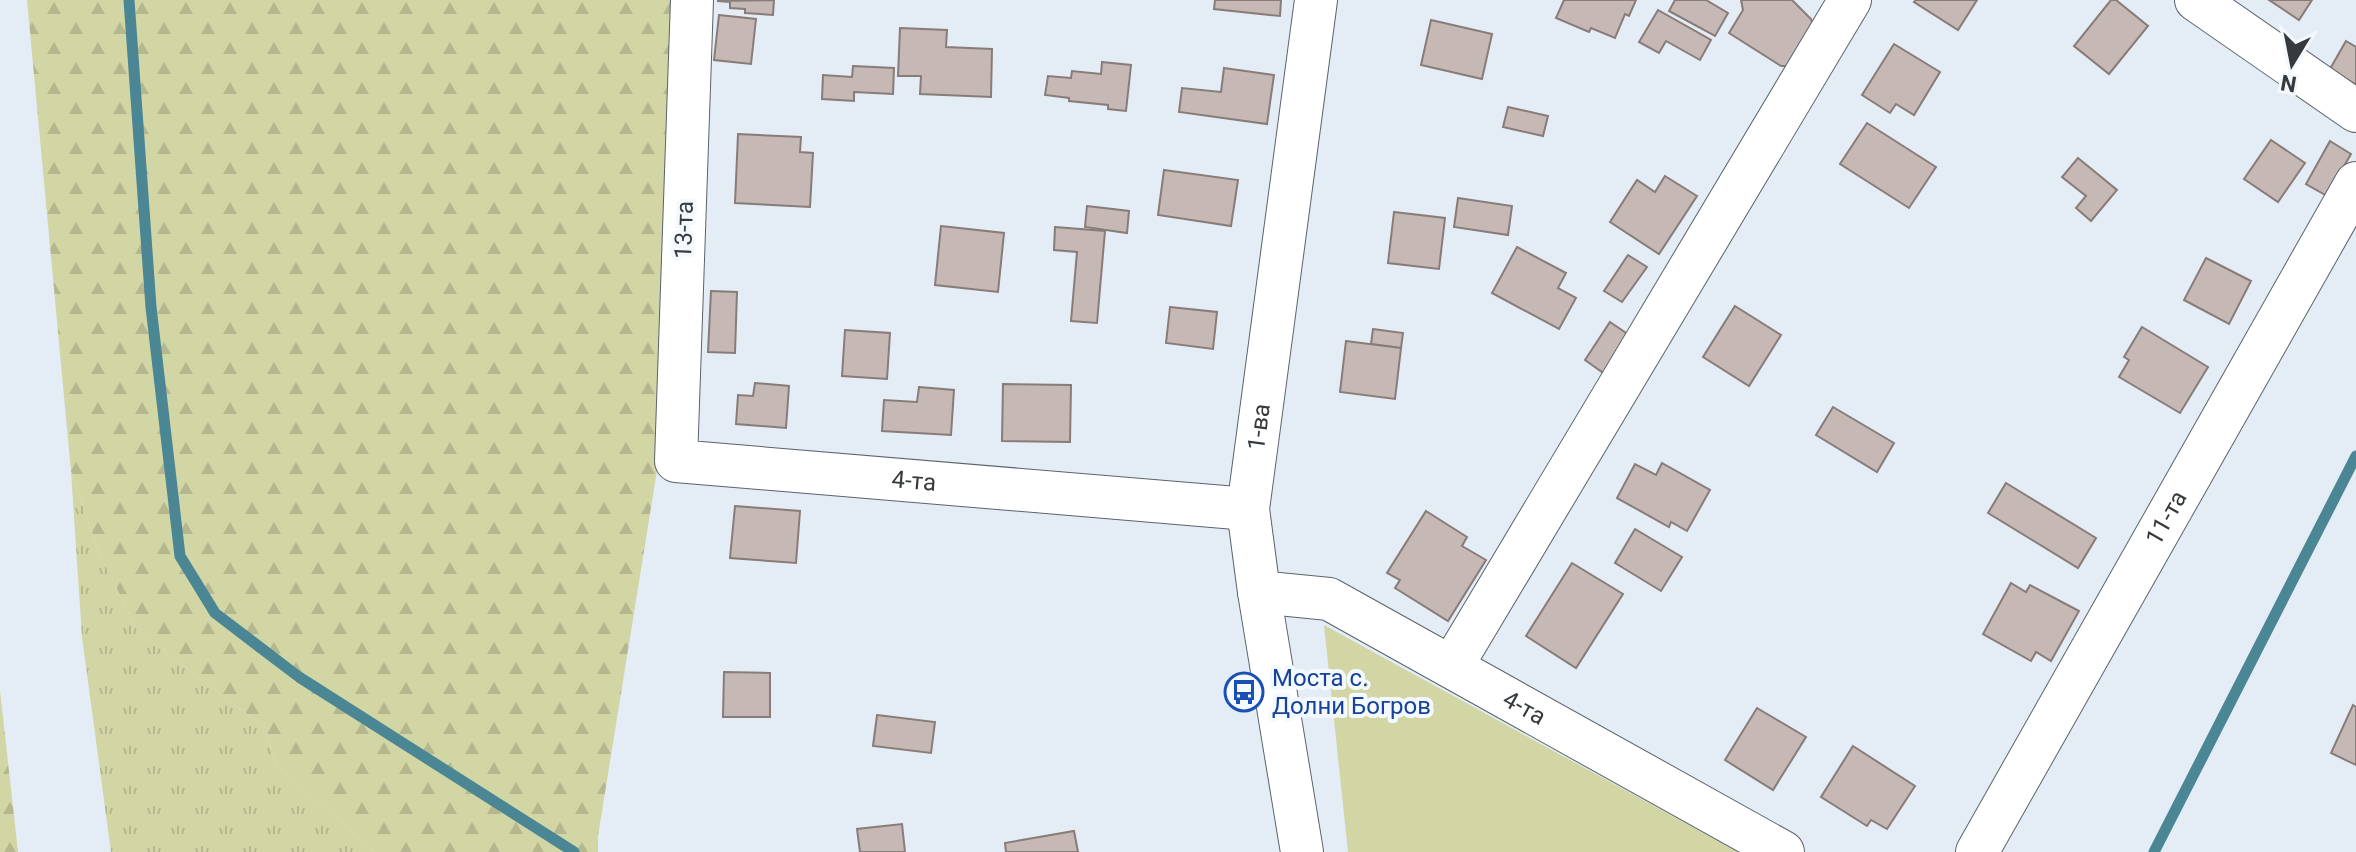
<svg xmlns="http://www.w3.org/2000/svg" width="2356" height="852" viewBox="0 0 2356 852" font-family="Roboto,sans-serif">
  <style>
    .grass { fill: url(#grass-tufts) }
    .forest { fill: url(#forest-firs) }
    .park { fill: #d2d5a4 }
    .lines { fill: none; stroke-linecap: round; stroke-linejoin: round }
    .stream { stroke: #4a8694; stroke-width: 11 }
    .building { fill: #c5b8b5; stroke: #887c79; stroke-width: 2 }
    .minor-casing { stroke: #5b636b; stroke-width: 44 }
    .minor { stroke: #fff; stroke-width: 42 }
    .labels { text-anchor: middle; stroke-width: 8; stroke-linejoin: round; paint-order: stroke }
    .street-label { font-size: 24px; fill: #363a3d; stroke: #f4f9ff }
    .transit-label { font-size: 24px; fill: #164399; stroke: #f4f9ff; text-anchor: start }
  </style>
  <defs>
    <pattern id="grass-tufts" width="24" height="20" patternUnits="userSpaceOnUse" patternTransform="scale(2)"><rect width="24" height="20" fill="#d2d5a4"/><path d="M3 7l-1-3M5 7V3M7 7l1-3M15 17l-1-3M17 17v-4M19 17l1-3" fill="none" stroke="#b5b88e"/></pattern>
    <pattern id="forest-firs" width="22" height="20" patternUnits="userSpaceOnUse" patternTransform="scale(2)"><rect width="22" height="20" fill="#d2d5a4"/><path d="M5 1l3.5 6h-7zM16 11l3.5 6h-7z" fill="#b5b88e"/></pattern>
  </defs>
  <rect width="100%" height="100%" fill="#e4ecf5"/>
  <!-- grass -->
  <polygon class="grass" points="71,471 99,553 139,633 266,728 276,765 375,852 111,852 82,637"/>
  <!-- forest -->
  <g class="forest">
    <polygon points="27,0 671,0 659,458 598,836 598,852 375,852 276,765 266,728 139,633 99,553 71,471"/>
    <polygon points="0,691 18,852 0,852"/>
  </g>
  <!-- park -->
  <polygon class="park" points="1324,625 1738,852 1348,852"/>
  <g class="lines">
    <!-- stream -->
    <g class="stream">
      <polyline points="129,0 151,307 180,556 215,613 299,677 574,852"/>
      <polyline points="2154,852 2356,456"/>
    </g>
  </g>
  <!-- building -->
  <g class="building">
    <polygon points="774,0 773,15 745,13 745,9 730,8 730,2 717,1"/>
    <polygon points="1215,0 1281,0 1280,16 1214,9"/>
    <polygon points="1564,0 1636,0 1629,16 1625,14 1615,38 1591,28 1589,32 1556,18"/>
    <polygon points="1675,0 1706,0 1728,13 1715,36 1669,11"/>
    <polygon points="1741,0 1792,0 1811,19 1816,34 1798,66 1781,66 1729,33 1743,10"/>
    <polygon points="1916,0 1977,0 1958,30 1914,2"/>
    <polygon points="2111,0 2116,0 2148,26 2109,74 2074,46"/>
    <polygon points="2269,0 2312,0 2299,20"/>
    <polygon points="1658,10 1711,40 1700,60 1666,41 1659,53 1639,42"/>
    <polygon points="719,15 756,19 751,64 714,60"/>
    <polygon points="1431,20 1492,34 1482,79 1421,65"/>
    <polygon points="900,28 947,30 946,47 992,49 991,97 920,94 921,76 898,76"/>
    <polygon points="2346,41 2356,47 2356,85 2330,69"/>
    <polygon points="1894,44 1940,72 1914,115 1896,104 1890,113 1862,95"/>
    <polygon points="1102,62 1131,65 1126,111 1108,109 1108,105 1069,101 1069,98 1045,95 1048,76 1071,78 1072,71 1101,74"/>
    <polygon points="853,66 894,68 893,94 854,92 854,101 822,99 823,75 852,77"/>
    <polygon points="1224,68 1274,75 1267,124 1179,112 1182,88 1221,92"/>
    <polygon points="1508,107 1548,116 1543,136 1503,127"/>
    <polygon points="1867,123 1936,167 1909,208 1840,164"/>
    <polygon points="738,134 801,137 800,152 813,153 810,207 735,203"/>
    <polygon points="2271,140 2305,163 2278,202 2244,179"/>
    <polygon points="2330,141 2351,154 2327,196 2306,184"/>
    <polygon points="2078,158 2117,190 2091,221 2076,208 2086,196 2062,177"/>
    <polygon points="1164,170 1238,180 1231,226 1158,215"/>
    <polygon points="1665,176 1697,196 1659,254 1610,222 1637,180 1655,192"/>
    <polygon points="1458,198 1512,206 1508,235 1454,227"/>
    <polygon points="1087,206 1129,211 1127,233 1085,227"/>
    <polygon points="1394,212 1445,218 1439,269 1388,263"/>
    <polygon points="941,226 1004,233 998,292 935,285"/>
    <polygon points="1055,227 1105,231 1097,323 1071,321 1077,252 1054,250"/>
    <polygon points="1517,247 1566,273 1558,288 1576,298 1559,329 1492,293"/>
    <polygon points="1628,255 1647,267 1622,302 1604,291"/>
    <polygon points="2206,258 2251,281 2229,324 2184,300"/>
    <polygon points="711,291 737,292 735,353 708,352"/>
    <polygon points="1735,306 1781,335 1749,386 1703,357"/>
    <polygon points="1170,307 1217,312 1213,349 1166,343"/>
    <polygon points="1610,322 1635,339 1609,377 1585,360"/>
    <polygon points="2142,327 2208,367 2180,413 2119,377 2129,360 2124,357"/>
    <polygon points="1373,329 1403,333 1401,348 1371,344"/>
    <polygon points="845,330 890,333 887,379 842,376"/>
    <polygon points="1346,341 1401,348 1395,399 1340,392"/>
    <polygon points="755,383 789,386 786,428 736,424 738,395 753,396"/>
    <polygon points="1003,384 1071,385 1070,442 1002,441"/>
    <polygon points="919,387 954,390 951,435 882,431 884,400 917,402"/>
    <polygon points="1833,407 1894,443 1877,472 1816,435"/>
    <polygon points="1662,463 1710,490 1687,531 1671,522 1669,527 1617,498 1635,464 1656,475"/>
    <polygon points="2006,483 2096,538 2078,568 1988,513"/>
    <polygon points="735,506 800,511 796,563 730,558"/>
    <polygon points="1426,511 1467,537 1462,546 1486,560 1448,621 1395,588 1400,580 1387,573"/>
    <polygon points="1635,529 1682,557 1661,591 1615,563"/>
    <polygon points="1572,563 1623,594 1576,668 1526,636"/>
    <polygon points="2011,583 2026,592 2030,585 2079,611 2051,661 2036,652 2031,661 1983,634"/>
    <polygon points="724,672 770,673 770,717 723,717"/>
    <polygon points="2353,705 2356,707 2356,765 2331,753"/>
    <polygon points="1757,708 1806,737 1773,790 1725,760"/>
    <polygon points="877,715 935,722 931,753 873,746"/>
    <polygon points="1853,746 1915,786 1887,829 1871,820 1867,826 1821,797"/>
    <polygon points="902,824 905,852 860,852 857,829"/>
    <polygon points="1074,831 1078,852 1006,852 1005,843"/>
  </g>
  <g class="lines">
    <!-- minor casing -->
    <g class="minor-casing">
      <g id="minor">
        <path id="s1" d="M692,0l-16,461 572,48"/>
        <polyline points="2196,0 2356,111"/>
        <path id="s2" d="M1259,592l70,7 454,253"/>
        <polyline points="1452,666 1850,0"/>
        <path id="s3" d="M1302,852l-43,-260 -11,-83 68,-509"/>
        <path id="s4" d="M1977,852l379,-669"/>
      </g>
    </g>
    <!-- minor -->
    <use href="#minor" class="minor"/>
  </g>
  <!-- icons -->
  <defs>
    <g id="bus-ring" transform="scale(2)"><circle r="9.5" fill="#f4f9ff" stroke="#1a4fb4" stroke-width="1.5"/><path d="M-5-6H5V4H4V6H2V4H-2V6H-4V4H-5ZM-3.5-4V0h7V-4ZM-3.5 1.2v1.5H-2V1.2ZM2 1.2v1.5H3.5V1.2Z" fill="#1a4fb4"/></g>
  </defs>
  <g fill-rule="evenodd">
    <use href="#bus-ring" x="1244" y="692"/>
  </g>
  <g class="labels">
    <!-- street labels -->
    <g class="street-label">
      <text transform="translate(684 230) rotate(-88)" y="8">13-та</text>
      <text dy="8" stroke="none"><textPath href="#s3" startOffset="430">1-ва</textPath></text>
      <text dy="8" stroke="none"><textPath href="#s1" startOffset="700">4-та</textPath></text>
      <text dy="8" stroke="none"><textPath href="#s4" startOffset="384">11-та</textPath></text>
      <text dy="8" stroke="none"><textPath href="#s2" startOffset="294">4-та</textPath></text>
    </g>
    <!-- transit labels -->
    <g class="transit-label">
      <text x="1272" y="686">Моста с.<tspan x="1272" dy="28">Долни Богров</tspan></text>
    </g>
  </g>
  <!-- north arrow -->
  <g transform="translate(2292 64) rotate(190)" stroke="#f4f9ff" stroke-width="6" paint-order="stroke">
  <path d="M0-6L14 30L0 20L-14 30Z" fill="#363a3d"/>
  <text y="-12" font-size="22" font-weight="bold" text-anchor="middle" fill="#363a3d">N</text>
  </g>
</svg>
